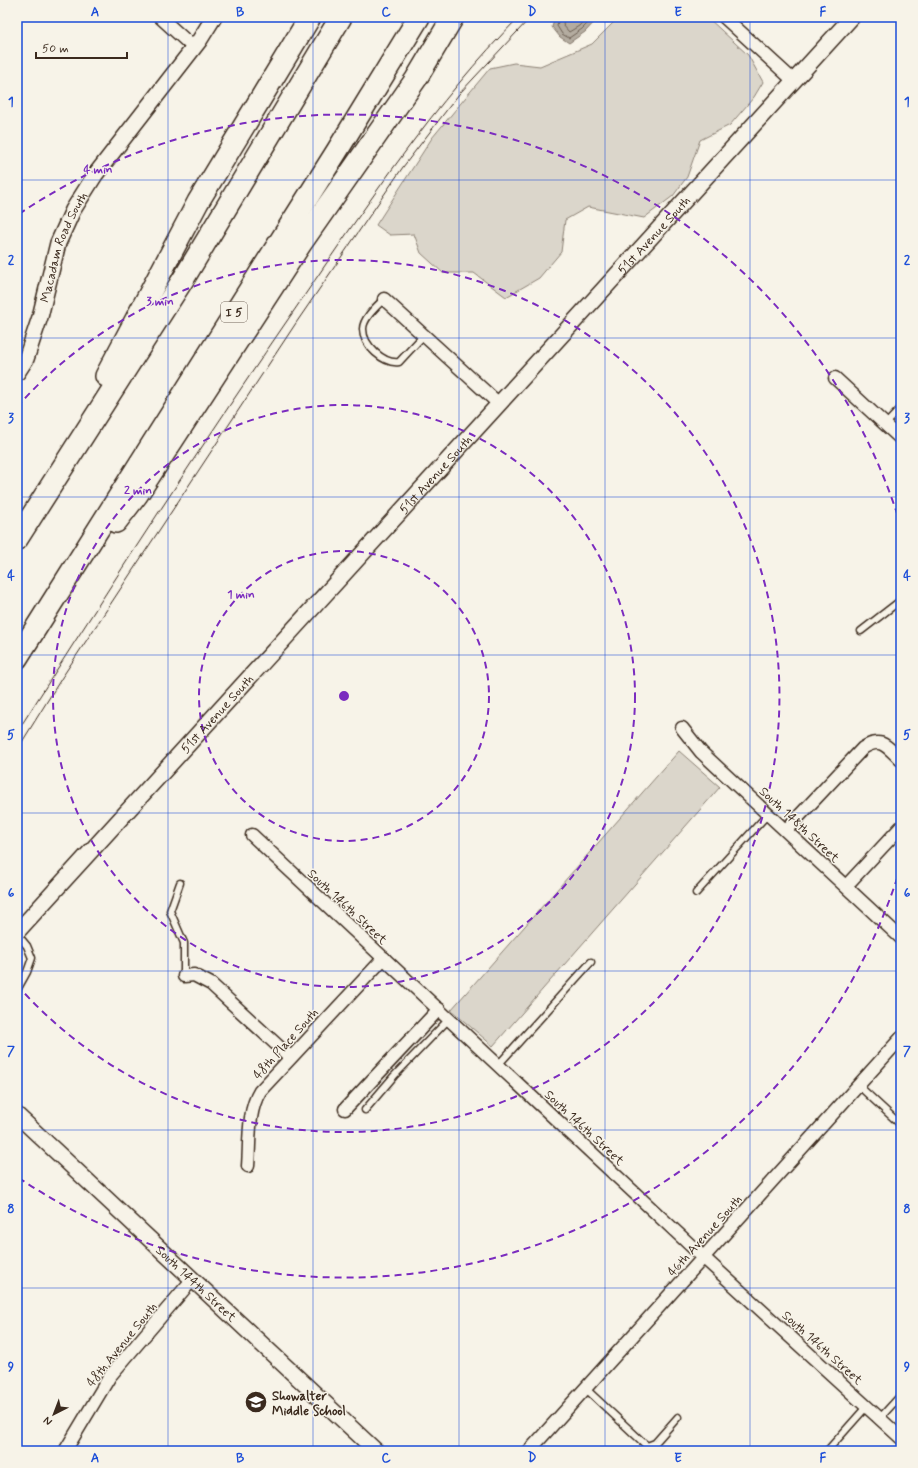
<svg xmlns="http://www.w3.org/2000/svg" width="918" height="1468" viewBox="0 0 918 1468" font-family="Mynerve,sans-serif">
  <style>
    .green { fill: #dbd6cb; stroke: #8b8074 }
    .water { fill: #b4aca0; stroke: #84786c }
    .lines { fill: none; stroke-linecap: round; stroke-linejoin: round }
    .shore { stroke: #6b5e52; stroke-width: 1 }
    .service-casing { stroke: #3b2a1e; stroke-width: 9 }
    .minor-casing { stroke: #3b2a1e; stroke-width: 15 }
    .tertiary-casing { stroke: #3b2a1e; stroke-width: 18 }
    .motorway-casing { stroke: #3b2a1e; stroke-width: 24 }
    .service { stroke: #f7f3e8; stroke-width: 6 }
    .minor { stroke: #f7f3e8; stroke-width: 12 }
    .tertiary { stroke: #f7f3e8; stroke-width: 15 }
    .motorway { stroke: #f7f3e8; stroke-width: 21 }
    .tram { stroke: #3b2a1e; stroke-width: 1 }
    .grid { fill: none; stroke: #1d4ed8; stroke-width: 1; stroke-opacity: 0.55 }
    .ring { fill: none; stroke: #7b2cbf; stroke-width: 2; stroke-dasharray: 7 5 }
    .labels { text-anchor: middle; stroke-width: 3; stroke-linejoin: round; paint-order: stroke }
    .shield { fill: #f7f3e8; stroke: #73665b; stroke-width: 1 }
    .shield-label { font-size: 12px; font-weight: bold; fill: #3b2a1e }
    .street-label { font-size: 13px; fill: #3b2a1e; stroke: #f7f3e8 }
    .poi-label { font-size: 13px; font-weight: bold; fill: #3b2a1e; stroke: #f7f3e8; text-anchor: start }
    .centre { fill: #7b2cbf; stroke: #f7f3e8; stroke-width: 2 }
    .ring-label { font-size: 12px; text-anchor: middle; font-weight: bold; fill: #7b2cbf; stroke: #f7f3e8; stroke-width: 3; stroke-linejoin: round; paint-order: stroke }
    .neatline { fill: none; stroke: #1d4ed8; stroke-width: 1.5 }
    .grid-label { font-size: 13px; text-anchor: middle; font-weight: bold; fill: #1d4ed8 }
  </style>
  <rect width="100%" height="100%" fill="#f7f3e8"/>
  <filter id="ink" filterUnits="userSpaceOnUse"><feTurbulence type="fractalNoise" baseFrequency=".025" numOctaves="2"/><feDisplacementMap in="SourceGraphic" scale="8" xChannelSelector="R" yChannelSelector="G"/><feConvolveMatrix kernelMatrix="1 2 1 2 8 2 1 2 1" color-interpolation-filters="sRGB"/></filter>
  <g filter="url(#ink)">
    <!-- green -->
    <g class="green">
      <polygon points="619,17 707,17 748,55 763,82 754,97 730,125 700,140 687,177 673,196 644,218 588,207 565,220 561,252 539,278 506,297 474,273 443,273 421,253 414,234 390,235 376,225 432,138 490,68 514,63 540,66 592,44"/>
      <polygon points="679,751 720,787 493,1046 451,1010"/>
    </g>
    <!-- water -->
    <polygon class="water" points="555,17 599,17 585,32 569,43 560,37 552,27"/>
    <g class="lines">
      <!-- shore -->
      <g class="shore">
        <polyline points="559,17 557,26 562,34 569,38 582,29 594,17"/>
        <polyline points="564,17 563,25 569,32 579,26 587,17"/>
      </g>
      <!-- service casing -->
      <g class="service-casing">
        <g id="service">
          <path d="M384,299c-7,7 -21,19 -21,30 0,17 21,35 36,33l25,-27"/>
          <polyline points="885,425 901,408"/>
          <polyline points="861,631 901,600"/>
          <polyline points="180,883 170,911 184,943 184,976"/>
          <polyline points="696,893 768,814"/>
          <polyline points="17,934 27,946 32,958 27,972 17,990"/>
          <polyline points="498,1065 591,962"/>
          <polyline points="858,1085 901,1125"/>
          <polyline points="365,1110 394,1076 449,1019"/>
          <polyline points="585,1388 647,1446 655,1443 678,1417"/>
          <polyline points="880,1418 901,1395"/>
          <polyline points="827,1451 867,1406"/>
        </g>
      </g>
      <!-- minor casing -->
      <g class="minor-casing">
        <g id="minor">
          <polyline points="160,17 194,48"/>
          <polyline points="724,17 794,81"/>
          <polyline points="384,299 499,404"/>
          <polyline points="835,378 901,439"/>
          <polyline points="682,728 701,752 901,938"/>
          <path d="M786,830l77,-82c19,-12 24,-1 38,12"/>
          <polyline points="252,835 703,1257 901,1438"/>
          <polyline points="846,886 901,827"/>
          <polyline points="184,976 194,975 211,984 290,1057"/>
          <polyline points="345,1109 439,1009"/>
          <path d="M248,1166c2,-24 -1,-54 12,-75l124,-133"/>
          <polyline points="65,1451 110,1376 192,1280"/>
          <polyline points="529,1451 901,1038"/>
        </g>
      </g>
      <!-- tertiary casing -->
      <g class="tertiary-casing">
        <g id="tertiary">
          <path id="s1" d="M17,373l9,-14 14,-42 18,-74 15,-33 22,-35 104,-134 15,-24"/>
          <path id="s2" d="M17,932l835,-915"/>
          <path id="s3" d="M17,1115l359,336"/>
        </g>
      </g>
      <!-- motorway casing -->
      <g class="motorway-casing">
        <g id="motorway">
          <polyline points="106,376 198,202 310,17"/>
          <polyline points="116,522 137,495 300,245 416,79 453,17"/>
          <polyline points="17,539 184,278 341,17"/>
          <polyline points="17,658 337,151 419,17"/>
        </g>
      </g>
      <!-- service -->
      <use href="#service" class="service"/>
      <!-- minor -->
      <use href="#minor" class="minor"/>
      <!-- tertiary -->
      <use href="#tertiary" class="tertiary"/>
      <!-- motorway -->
      <use href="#motorway" class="motorway"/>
      <!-- tram -->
      <g class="tram">
        <path d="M17,732c93,-146 187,-291 285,-433 68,-99 132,-196 217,-282"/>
        <polyline points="17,750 61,679 296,323 403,167 459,94 531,17"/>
      </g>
    </g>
  </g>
  <!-- grid -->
  <path class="grid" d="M168,17v1434M313,17v1434M459,17v1434M605,17v1434M750,17v1434M17,180h884M17,338h884M17,497h884M17,655h884M17,813h884M17,971h884M17,1130h884M17,1288h884"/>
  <!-- distance rings -->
  <g class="ring">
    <circle cx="344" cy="696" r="145"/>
    <circle cx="344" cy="696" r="291"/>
    <path d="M17 407A436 436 0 1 1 17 985"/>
    <path d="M901 866A582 582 0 0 1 19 1178M19 214A582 582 0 0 1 901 526"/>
  </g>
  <!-- icons -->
  <defs>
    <g id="school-disc" transform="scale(1.15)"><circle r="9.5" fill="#3b2a1e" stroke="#f7f3e8"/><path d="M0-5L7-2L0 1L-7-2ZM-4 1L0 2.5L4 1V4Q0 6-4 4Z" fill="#fff"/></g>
  </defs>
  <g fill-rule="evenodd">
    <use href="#school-disc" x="256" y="1402"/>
  </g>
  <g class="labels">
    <!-- shield labels -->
    <rect class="shield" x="221" y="302" width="26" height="20" rx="3"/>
    <g class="shield-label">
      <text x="234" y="316">I 5</text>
    </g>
    <!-- street labels -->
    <g class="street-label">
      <text dy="5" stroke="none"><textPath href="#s2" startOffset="944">51st Avenue South</textPath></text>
      <text dy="5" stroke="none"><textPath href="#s1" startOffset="135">Macadam Road South</textPath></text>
      <text dy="5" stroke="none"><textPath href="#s2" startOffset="620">51st Avenue South</textPath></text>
      <text dy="5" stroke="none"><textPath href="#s2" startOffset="296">51st Avenue South</textPath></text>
      <text transform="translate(800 824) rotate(43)" y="5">South 148th Street</text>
      <text transform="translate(348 906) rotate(43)" y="5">South 146th Street</text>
      <text transform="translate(285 1043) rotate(-48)" y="5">48th Place South</text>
      <text transform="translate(585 1127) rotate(43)" y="5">South 146th Street</text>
      <text transform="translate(704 1235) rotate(-48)" y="5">46th Avenue South</text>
      <text dy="5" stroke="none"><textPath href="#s3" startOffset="246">South 144th Street</textPath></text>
      <text transform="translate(121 1344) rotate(-51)" y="5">48th Avenue South</text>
      <text transform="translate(823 1347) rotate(42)" y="5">South 146th Street</text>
    </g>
    <!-- poi labels -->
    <g class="poi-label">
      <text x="272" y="1400">Showalter<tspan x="272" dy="15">Middle School</tspan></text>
    </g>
  </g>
  <circle cx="344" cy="696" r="6" class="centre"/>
  <g class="ring-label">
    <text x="98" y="173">4 min</text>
    <text x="160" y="305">3 min</text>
    <text x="138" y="494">2 min</text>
    <text x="241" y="598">1 min</text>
  </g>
  <!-- margin -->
  <rect width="918" height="1468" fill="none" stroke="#f7f3e8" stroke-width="44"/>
  <!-- north arrow -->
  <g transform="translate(54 1414) rotate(222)" stroke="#f7f3e8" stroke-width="3" paint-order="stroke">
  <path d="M0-3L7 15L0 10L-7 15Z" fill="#3b2a1e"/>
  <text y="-6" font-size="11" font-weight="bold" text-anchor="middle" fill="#3b2a1e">N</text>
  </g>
  <!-- scale -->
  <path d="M36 52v6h91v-6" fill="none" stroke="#3b2a1e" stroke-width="2"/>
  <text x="42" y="52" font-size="12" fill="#3b2a1e" stroke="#f7f3e8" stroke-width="3" paint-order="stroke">50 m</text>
  <rect x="22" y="22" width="874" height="1424" class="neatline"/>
  <g class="grid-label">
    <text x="95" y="16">A</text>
    <text x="240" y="16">B</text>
    <text x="386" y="16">C</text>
    <text x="532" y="16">D</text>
    <text x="678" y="16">E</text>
    <text x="823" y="16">F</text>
    <text x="11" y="106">1</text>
    <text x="907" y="106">1</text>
    <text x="11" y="264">2</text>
    <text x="907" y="264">2</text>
    <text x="11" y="422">3</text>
    <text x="907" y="422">3</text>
    <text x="11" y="580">4</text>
    <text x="907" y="580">4</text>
    <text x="11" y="739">5</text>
    <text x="907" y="739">5</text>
    <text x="11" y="897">6</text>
    <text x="907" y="897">6</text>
    <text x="11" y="1055">7</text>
    <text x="907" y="1055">7</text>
    <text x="11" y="1213">8</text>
    <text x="907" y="1213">8</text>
    <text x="11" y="1371">9</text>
    <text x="907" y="1371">9</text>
    <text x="95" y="1462">A</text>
    <text x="240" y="1462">B</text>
    <text x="386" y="1462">C</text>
    <text x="532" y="1462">D</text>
    <text x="678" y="1462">E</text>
    <text x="823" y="1462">F</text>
  </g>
</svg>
